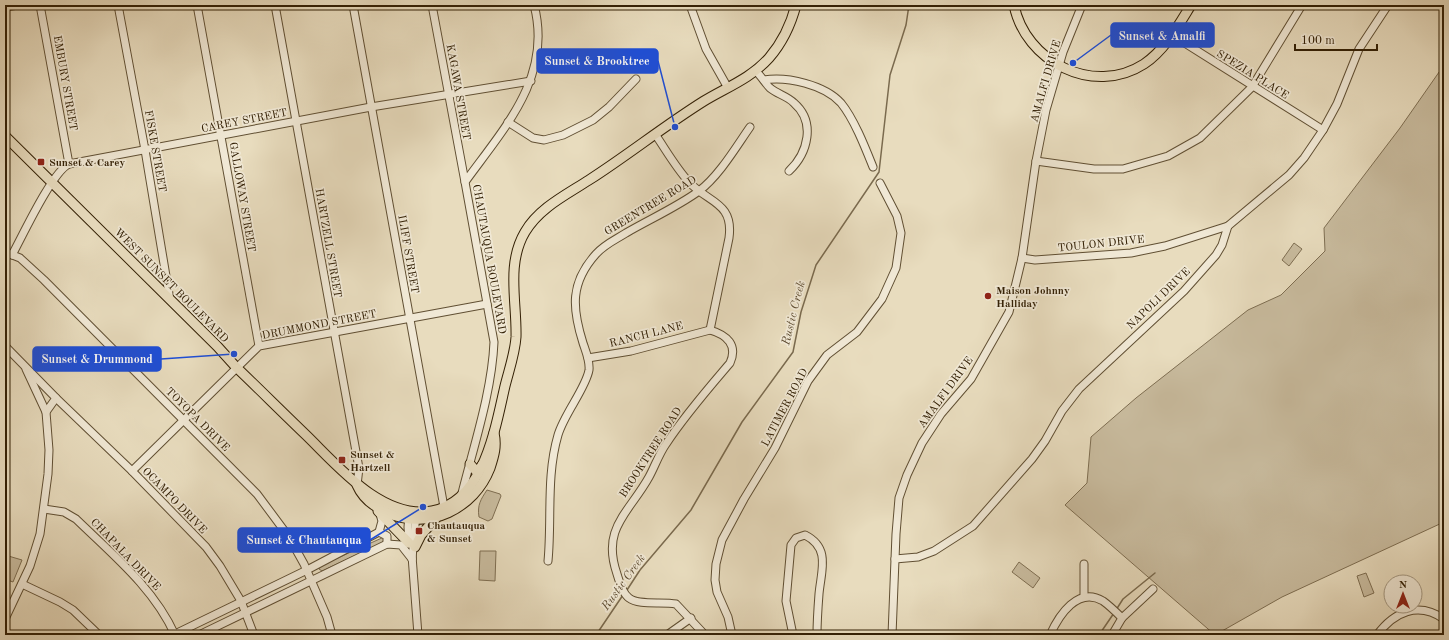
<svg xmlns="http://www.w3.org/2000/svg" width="1449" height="640" viewBox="0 0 1449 640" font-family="'Old Standard TT',serif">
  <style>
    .green { fill: #c9bc9f; stroke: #7e6e52 }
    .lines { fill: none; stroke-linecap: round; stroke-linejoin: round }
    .stream { stroke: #7a6a4e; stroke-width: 1.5 }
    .minor-casing { stroke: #604f33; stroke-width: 9 }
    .major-casing { stroke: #332005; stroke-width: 11 }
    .minor { stroke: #f0e8d5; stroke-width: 7 }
    .major { stroke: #e8dcbe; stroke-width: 9 }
    .poi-dot { fill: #8f2418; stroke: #f0e8d5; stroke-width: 1.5 }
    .labels { text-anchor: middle; stroke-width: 3.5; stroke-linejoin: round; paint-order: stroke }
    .street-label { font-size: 11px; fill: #332005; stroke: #f0e8d5 }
    .poi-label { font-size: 11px; font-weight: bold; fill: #332005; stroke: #f0e8d5; text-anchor: start }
    .water-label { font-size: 12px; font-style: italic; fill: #5d4b30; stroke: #f0e8d5 }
    .leader { fill: none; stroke: #1d4ed8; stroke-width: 1.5 }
    .callout-dot { fill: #1d4ed8; stroke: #f0e8d5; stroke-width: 1.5 }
    .callout { fill: #1d4ed8; stroke: #1d4ed8; stroke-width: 1.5 }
    .callout-label { font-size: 12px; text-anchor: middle; font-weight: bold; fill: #fff }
  </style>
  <rect width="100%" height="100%" fill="#e8dcbe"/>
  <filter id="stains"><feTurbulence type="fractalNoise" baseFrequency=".005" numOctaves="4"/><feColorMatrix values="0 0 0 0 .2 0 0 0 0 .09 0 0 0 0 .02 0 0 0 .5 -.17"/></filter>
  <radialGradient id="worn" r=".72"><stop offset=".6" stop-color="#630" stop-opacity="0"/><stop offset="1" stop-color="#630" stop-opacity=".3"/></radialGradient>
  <!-- green -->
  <g class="green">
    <polygon points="1444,65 1444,522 1282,597 1215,635 1065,505 1087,483 1091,437 1136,398 1248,310 1281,295 1325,251 1324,228 1400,128"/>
    <polygon points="1294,243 1302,249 1289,266 1282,260"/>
    <polygon points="5,421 9,435 8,504 5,510"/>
    <path d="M487,490l13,4 1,2 -9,23 -4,2 -9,-4c-2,-12 2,-18 8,-27z"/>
    <polygon points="384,537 384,542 322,571 319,569 320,566"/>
    <polygon points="480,551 496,551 495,581 479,580"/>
    <polygon points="5,555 22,560 13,582 5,579"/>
    <polygon points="1019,562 1040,578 1033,588 1012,572"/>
    <polygon points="1366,573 1374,593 1364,597 1357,576"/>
  </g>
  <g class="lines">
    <!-- stream -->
    <g class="stream">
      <polyline points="627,590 640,570 691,510 742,422 793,352 801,312 816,265 879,172 890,75 906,25 909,5"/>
      <polyline points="1116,610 1123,599 1155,573"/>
      <polyline points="596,635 623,595"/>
      <polyline points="1099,635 1114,613"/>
    </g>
    <!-- minor casing -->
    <g class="minor-casing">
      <g id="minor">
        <polyline points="40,5 69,164"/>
        <polyline points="118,5 145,150 170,300"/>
        <polyline points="197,5 259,346"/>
        <polyline points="275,5 359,468 357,485"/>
        <polyline points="353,5 444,507"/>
        <polyline points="432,5 465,182"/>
        <polyline points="690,5 706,49 728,88"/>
        <polyline points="5,7 18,5"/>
        <polyline points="1172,35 1323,130"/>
        <path d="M756,71c5,5 9,12 14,17 7,6 17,8 24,15 22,19 14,50 -5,68"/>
        <path d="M764,80c23,-4 61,5 77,23 13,16 24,44 32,64"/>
        <polyline points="508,122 533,138 544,140 563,135 593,120 609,107 636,79"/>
        <path d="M655,134c11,16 21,34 34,48 19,21 45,20 40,56l-19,92c17,5 28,15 20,33 -23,27 -45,52 -64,81 -7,10 -11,22 -17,33 -20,36 -48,51 -32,97 2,7 6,20 12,24 10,8 34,3 47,6l29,31"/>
        <polyline points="1036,161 1094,169 1123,169 1168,156 1200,138 1252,87 1302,5"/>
        <polyline points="5,252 20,258 44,280 257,494 289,537 304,564 327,617 332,635"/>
        <path d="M12,255c11,-20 40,-83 57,-91l302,-57 160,-26"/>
        <polyline points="1022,258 1035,260 1131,253 1165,246 1228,226"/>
        <polyline points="5,346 56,398 46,412 49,450 48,474 40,534 30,566 5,619"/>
        <polyline points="588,358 631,351 710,330"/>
        <polyline points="26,369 46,412"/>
        <polyline points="56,398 132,471 206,547 220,566 241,601 254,635"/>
        <polyline points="132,471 259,346 487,304"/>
        <path d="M462,493c12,-48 30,-102 32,-151l-29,-160c39,-54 88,-105 69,-177"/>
        <path d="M44,509l20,3 12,7c36,35 78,69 99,116"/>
        <polyline points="379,532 382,521 380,514"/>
        <polyline points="409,544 408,527 409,515"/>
        <polyline points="412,556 418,635"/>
        <polyline points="412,559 416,514"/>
        <polyline points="895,559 918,557 934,551 973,526 1032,459 1045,441 1062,411 1079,389 1184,291 1216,255 1222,245 1228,226 1289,175 1304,158 1323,130 1337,104 1359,49 1388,5"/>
        <path d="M548,561c4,-42 -2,-85 10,-126 6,-21 28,-47 31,-65 1,-9 -3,-18 -6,-27 -11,-35 -13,-60 13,-89 9,-10 19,-14 30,-21 24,-14 51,-26 73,-42 20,-15 37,-44 51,-64"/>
        <polyline points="1084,564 1084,597"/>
        <polyline points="22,584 60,602 73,610 99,635"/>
        <polyline points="173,635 307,570 379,532 387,536 387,544"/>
        <polyline points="199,635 387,544 401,545 412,559"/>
        <polyline points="667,635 691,618"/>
        <polyline points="732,635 728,617 717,592 715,580 716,564 722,540 744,499 775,448 808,381 827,355 857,332 882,299 896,268 901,233 897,216 880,183"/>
        <path d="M793,635l-7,-34 5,-56 5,-7 9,-3c26,13 16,36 14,59 -1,13 -2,27 -2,41"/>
        <polyline points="892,635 896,534 899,498 907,475 922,443 941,414 971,379 1009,312 1022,258 1036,161 1046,110 1063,52 1082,5"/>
        <path d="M1050,635c9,-20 28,-49 53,-34 7,5 13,11 19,17"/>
        <polyline points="1112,635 1122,618 1153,589"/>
        <path d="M1377,635c17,-23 41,-34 67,-16"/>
      </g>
    </g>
    <!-- major casing -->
    <g class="major-casing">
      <g id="major">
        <path d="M1014,5c11,56 79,92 130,59 21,-14 34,-38 47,-59"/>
        <path d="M5,136l212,210 19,21c23,22 46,45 70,68 31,30 76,85 126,76 52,-10 63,-82 73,-125 4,-16 10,-33 11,-49 1,-35 -10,-73 9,-105 14,-24 41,-37 64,-52 39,-25 75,-54 115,-79 23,-14 46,-22 65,-43 13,-15 22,-34 27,-53"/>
        <polyline points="470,464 476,471 479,470 482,465"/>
        <path d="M357,485c6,14 17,22 31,28 41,18 86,-4 102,-45 4,-12 7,-22 4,-35"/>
        <polyline points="378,511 409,543"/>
        <polyline points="415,547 421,535 436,518"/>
      </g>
    </g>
    <!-- minor -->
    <use href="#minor" class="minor"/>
    <!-- major -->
    <use href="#major" class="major"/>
  </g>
  <!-- markers -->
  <g class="poi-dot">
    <rect x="37" y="158" width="8" height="8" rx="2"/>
    <circle cx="988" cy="296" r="4"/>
    <rect x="338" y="456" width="8" height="8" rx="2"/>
    <rect x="415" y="527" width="8" height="8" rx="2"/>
  </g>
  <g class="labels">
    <!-- street labels -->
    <g class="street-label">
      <text transform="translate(1253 74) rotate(32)" y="4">SPEZIA PLACE</text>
      <text transform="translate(1045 81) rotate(-74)" y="4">AMALFI DRIVE</text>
      <text transform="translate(66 83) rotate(80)" y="4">EMBURY STREET</text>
      <text transform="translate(459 92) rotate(80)" y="4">KAGAWA STREET</text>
      <text transform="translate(244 120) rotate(-11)" y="4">CAREY STREET</text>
      <text transform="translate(156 151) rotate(80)" y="4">FISKE STREET</text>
      <text transform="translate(243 197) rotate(80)" y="4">GALLOWAY STREET</text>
      <text transform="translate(650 205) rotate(-31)" y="4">GREENTREE ROAD</text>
      <text transform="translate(329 243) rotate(80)" y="4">HARTZELL STREET</text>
      <text transform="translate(1101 243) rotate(-6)" y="4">TOULON DRIVE</text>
      <text transform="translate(409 254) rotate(80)" y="4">ILIFF STREET</text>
      <text transform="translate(490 259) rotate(80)" y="4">CHAUTAUQUA BOULEVARD</text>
      <text transform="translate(172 285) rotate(45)" y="4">WEST SUNSET BOULEVARD</text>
      <text transform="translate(1158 298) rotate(-44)" y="4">NAPOLI DRIVE</text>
      <text transform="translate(319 324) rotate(-11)" y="4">DRUMMOND STREET</text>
      <text transform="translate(646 334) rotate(-14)" y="4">RANCH LANE</text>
      <text transform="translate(945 392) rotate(-54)" y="4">AMALFI DRIVE</text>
      <text transform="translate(784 407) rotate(-62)" y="4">LATIMER ROAD</text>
      <text transform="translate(198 419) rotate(45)" y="4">TOYOPA DRIVE</text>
      <text transform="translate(650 452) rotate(-57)" y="4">BROOKTREE ROAD</text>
      <text transform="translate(175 500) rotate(46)" y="4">OCAMPO DRIVE</text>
      <text transform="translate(126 554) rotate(46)" y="4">CHAPALA DRIVE</text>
    </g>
    <!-- poi labels -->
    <g class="poi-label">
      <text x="49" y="166">Sunset &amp; Carey</text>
      <text x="996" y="294">Maison Johnny<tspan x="996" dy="13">Halliday</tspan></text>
      <text x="350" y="458">Sunset &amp;<tspan x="350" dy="13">Hartzell</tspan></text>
      <text x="427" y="529">Chautauqua<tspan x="427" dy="13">&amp; Sunset</tspan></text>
    </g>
    <!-- water labels -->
    <g class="water-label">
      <text transform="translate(793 313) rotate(-76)" y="4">Rustic Creek</text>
      <text transform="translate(623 582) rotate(-54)" y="4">Rustic Creek</text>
    </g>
  </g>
  <!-- callouts -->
  <path class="leader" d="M1073 63L1111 35M675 127L658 61M234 354L161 359M423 507L370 540"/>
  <g class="callout-dot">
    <circle cx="1073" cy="63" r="4"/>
    <circle cx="675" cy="127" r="4"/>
    <circle cx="234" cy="354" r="4"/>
    <circle cx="423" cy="507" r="4"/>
  </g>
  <g class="callout">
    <rect x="1111" y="23" width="103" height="24" rx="4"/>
    <rect x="537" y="49" width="121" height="24" rx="4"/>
    <rect x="33" y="347" width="128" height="24" rx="4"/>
    <rect x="238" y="528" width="132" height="24" rx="4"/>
  </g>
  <g class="callout-label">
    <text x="1162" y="40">Sunset &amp; Amalfi</text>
    <text x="597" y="65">Sunset &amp; Brooktree</text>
    <text x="97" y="363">Sunset &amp; Drummond</text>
    <text x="304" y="544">Sunset &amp; Chautauqua</text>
  </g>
  <!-- margin -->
  <rect width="1449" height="640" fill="none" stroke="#e8dcbe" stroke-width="20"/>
  <rect x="6" y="6" width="1437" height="628" fill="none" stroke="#332005" stroke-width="2"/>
  <rect x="10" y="10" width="1429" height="620" fill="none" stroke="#332005"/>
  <!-- north arrow -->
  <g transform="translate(1403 594)"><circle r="19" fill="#f0e8d5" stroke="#a49882"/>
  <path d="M0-3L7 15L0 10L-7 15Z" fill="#8f2418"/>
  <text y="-6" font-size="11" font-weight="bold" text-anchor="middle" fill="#332005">N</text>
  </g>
  <!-- scale -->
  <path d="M1295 44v6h82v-6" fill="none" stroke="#332005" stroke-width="2"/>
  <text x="1301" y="44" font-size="12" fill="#332005" stroke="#f0e8d5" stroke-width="3" paint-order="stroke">100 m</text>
  <rect width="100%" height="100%" filter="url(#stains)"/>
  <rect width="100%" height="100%" fill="url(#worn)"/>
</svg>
